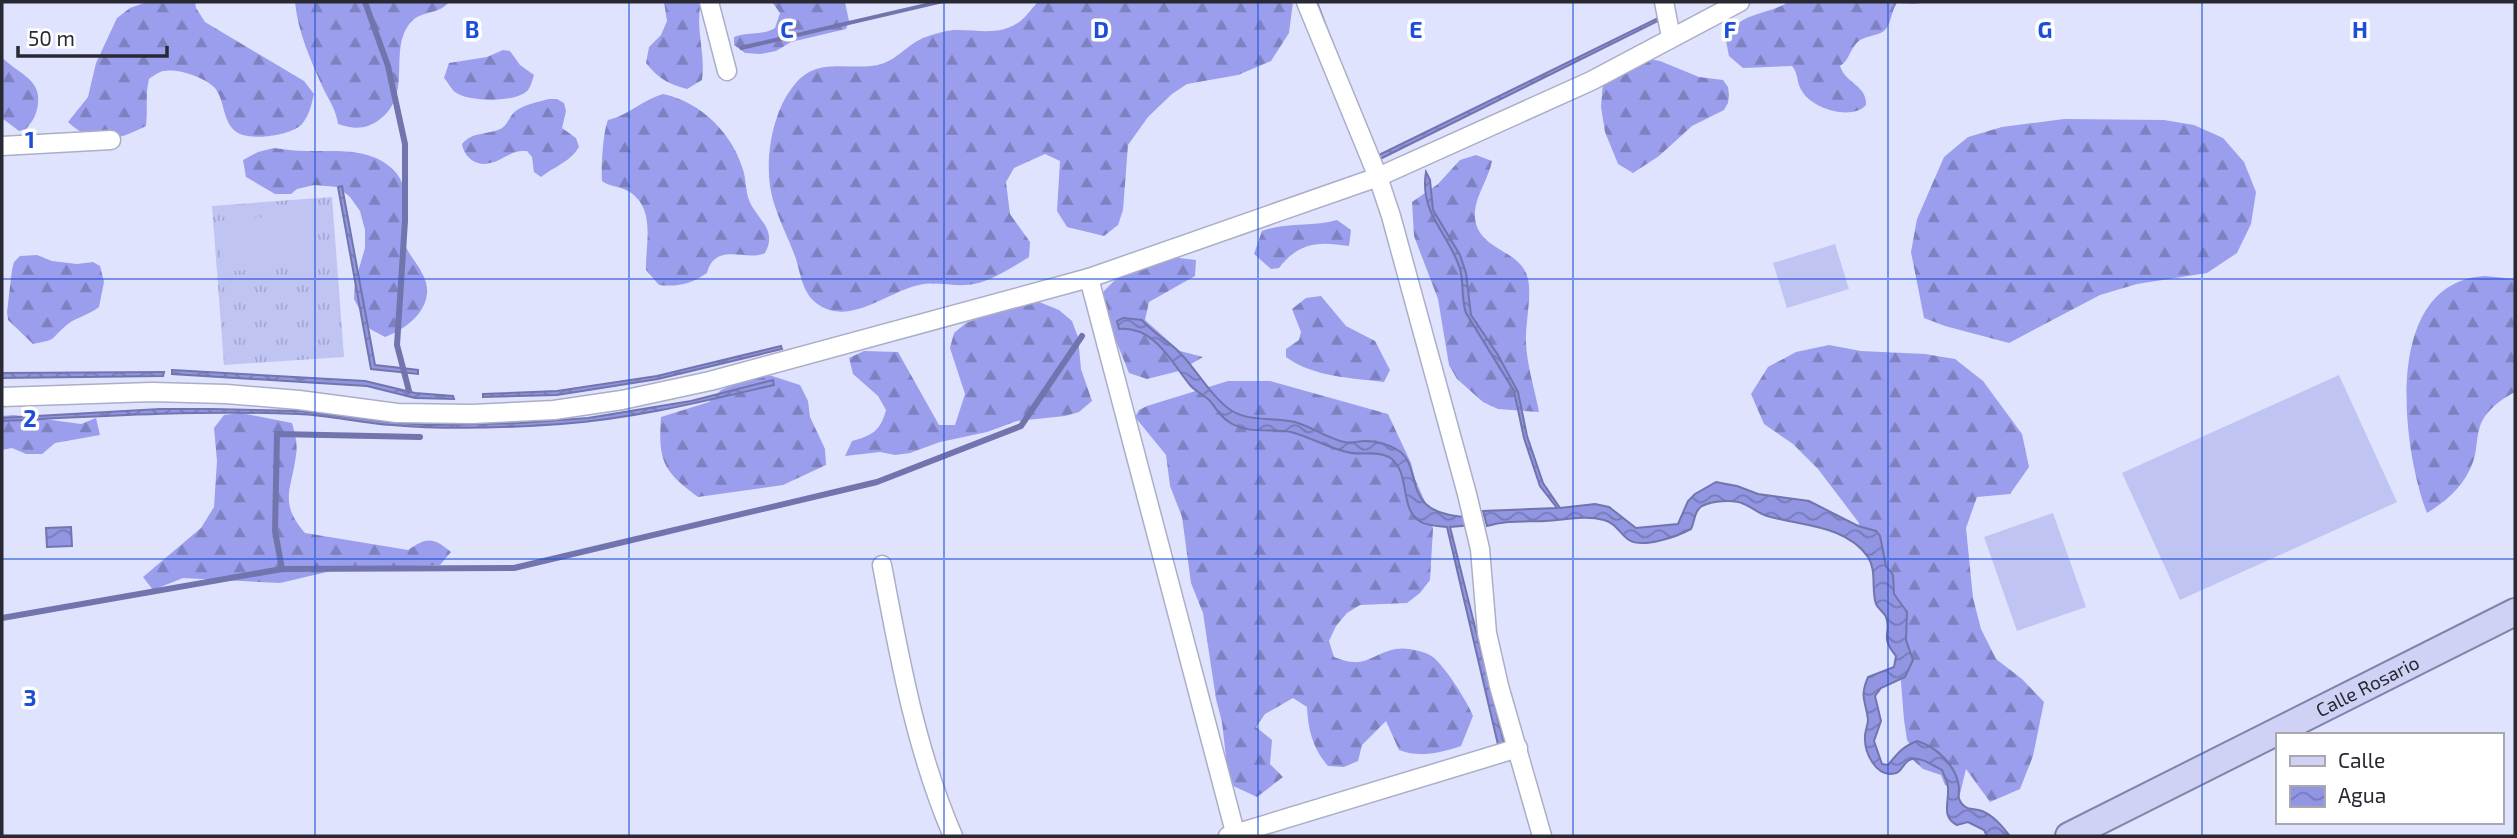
<svg xmlns="http://www.w3.org/2000/svg" width="2517" height="838" viewBox="0 0 2517 838" font-family="'Exo 2',sans-serif">
  <style>
    .grass { fill: url(#grass-tufts) }
    .forest { fill: url(#forest-firs) }
    .pitch { fill: #c0c4f3 }
    .water { fill: url(#water-waves); stroke: #7275ad; stroke-width: 2 }
    .lines { fill: none; stroke-linecap: round; stroke-linejoin: round }
    .stream { stroke: #7275ad; stroke-width: 6 }
    .minor-casing { stroke: #abaec7; stroke-width: 21 }
    .primary-casing { stroke: #8083ac; stroke-width: 30 }
    .minor { stroke: #fff; stroke-width: 18 }
    .primary { stroke: #d0d2f5; stroke-width: 26 }
    .grid { fill: none; stroke: #1d4ed8; stroke-width: 2; stroke-opacity: 0.55 }
    .labels { text-anchor: middle; stroke-width: 7; stroke-linejoin: round; paint-order: stroke }
    .street-label { font-size: 19px; fill: #282932; stroke: #fff }
    .grid-label { font-size: 23px; text-anchor: middle; font-weight: bold; fill: #1d4ed8; stroke: #fff; stroke-width: 7; stroke-linejoin: round; paint-order: stroke }
  </style>
  <defs>
    <pattern id="grass-tufts" width="24" height="20" patternUnits="userSpaceOnUse" patternTransform="scale(1.75)"><rect width="24" height="20" fill="#c0c4f3"/><path d="M3 7l-1-3M5 7V3M7 7l1-3M15 17l-1-3M17 17v-4M19 17l1-3" fill="none" stroke="#a5a8d1"/></pattern>
    <pattern id="forest-firs" width="22" height="20" patternUnits="userSpaceOnUse" patternTransform="scale(1.75)"><rect width="22" height="20" fill="#9a9eec"/><path d="M5 1l3.5 6h-7zM16 11l3.5 6h-7z" fill="#7e81c0"/></pattern>
    <pattern id="water-waves" width="16" height="10" patternUnits="userSpaceOnUse" patternTransform="scale(1.75)"><rect width="16" height="10" fill="#9195e2"/><path d="M0 5q4-4 8 0t8 0" fill="none" stroke="#767ab8"/></pattern>
  </defs>
  <rect width="100%" height="100%" fill="#e0e3fe"/>
  <!-- grass -->
  <polygon class="grass" points="332,197 344,357 224,365 212,206"/>
  <!-- forest -->
  <g class="forest">
    <path d="M147,2h48l1,6 9,14 99,59 10,13c-3,12 -4,20 -12,30 -11,12 -54,18 -67,7 -13,-11 -10,-32 -21,-44 -10,-10 -37,-19 -51,-16 -4,1 -10,5 -14,8 -4,16 -1,30 -3,47 -30,15 -51,21 -78,-4l20,-25 8,-34 21,-45 13,-10z"/>
    <path d="M295,2h154c-9,12 -27,9 -37,19 -26,27 3,73 -33,99 -14,10 -25,9 -41,4 -2,-14 -8,-22 -14,-34 -13,-29 -26,-57 -29,-88z"/>
    <path d="M664,2h37c-6,27 5,52 1,78l-15,9c-19,-5 -29,-11 -41,-26l3,-16 12,-12 6,-14z"/>
    <path d="M772,2h73l4,19 -3,8 -55,13 -15,9 -16,3 -15,-1 -11,-8v-8c14,-6 28,-1 41,-9l5,-15z"/>
    <path d="M1038,2h255l-4,31 -18,28 -33,14 -51,9 -15,10 -24,23 -20,28 -5,65 -5,15 -14,11 -37,-9 -10,-16 3,-50 -15,-7 -31,14 -8,14 4,32 20,28 -1,15c-18,11 -41,27 -63,28 -16,1 -31,-4 -47,0 -30,6 -69,41 -100,20 -16,-10 -18,-29 -23,-46 -7,-20 -17,-38 -23,-59 -10,-34 -2,-88 22,-116 23,-28 53,-13 83,-19 18,-4 29,-20 45,-27 10,-4 21,-7 31,-8 21,-1 42,6 62,-6 8,-4 15,-15 22,-22z"/>
    <path d="M1789,2h138l-13,2 -17,-1c-6,8 -5,18 -11,26 -6,7 -18,6 -26,11 -10,7 -10,20 -20,26 6,18 27,19 26,39 -14,16 -54,4 -64,-14 -6,-8 -3,-17 -10,-25l-49,2 -14,-12 -3,-15c7,-28 42,-26 63,-39z"/>
    <path d="M503,50l7,1 10,14 14,10c-2,6 -3,12 -7,16 -12,12 -60,11 -72,1 -4,-3 -7,-10 -11,-14l5,-15 38,-6z"/>
    <path d="M2,57c14,16 39,21 36,46 -1,11 -5,18 -12,26l-7,2 -17,-13z"/>
    <polygon points="1644,58 1660,61 1699,77 1723,80 1728,87 1729,95 1728,103 1724,110 1692,126 1659,156 1633,173 1618,164 1605,132 1601,107 1603,82"/>
    <path d="M663,94c39,8 71,41 81,79 2,9 2,19 5,27 8,20 29,29 16,53 -19,9 -49,-12 -58,20 -16,11 -29,14 -48,12l-13,-15c-1,-25 11,-62 -18,-79 -8,-5 -18,-4 -26,-10 -1,-14 1,-49 6,-61 21,-5 34,-20 55,-26z"/>
    <path d="M549,99h8l7,4 2,8 -4,17 14,10 3,9c-9,15 -24,19 -38,30l-7,-5 -2,-15 -5,-6c-18,-1 -22,9 -37,12 -14,4 -26,-6 -28,-19 10,-12 22,-9 36,-14 11,-4 10,-14 19,-20 9,-6 21,-8 32,-11z"/>
    <polygon points="2064,119 2164,120 2194,125 2223,138 2244,162 2256,192 2251,224 2237,253 2207,273 2137,284 2100,295 2009,343 1945,326 1924,318 1911,252 1917,219 1944,157 1968,137 2002,127"/>
    <path d="M274,148c10,1 21,3 32,3 27,1 59,-4 83,15 26,20 11,47 15,74 3,14 12,21 18,33 17,30 -12,55 -37,64l-15,-8 -16,-30 1,-17 10,-34v-18l-5,-19 -10,-14 -12,-10 -24,-2 -17,4 -6,5h-16l-29,-17 -3,-17 15,-8z"/>
    <path d="M1476,155l16,6c-3,16 -16,35 -17,50 -3,40 46,36 53,68 4,18 -3,45 -2,64 1,23 9,47 13,69l-41,-3 -15,-7 -26,-23 -8,-14 -11,-66 -24,-63 -2,-34 26,-18 22,-24z"/>
    <path d="M1337,220l14,10 -2,16c-31,-5 -50,-4 -70,22l-8,1 -17,-15 8,-23c24,-9 50,-4 75,-11z"/>
    <path d="M37,255l15,6 25,3 16,-2 7,4 4,16 -5,25c-10,8 -22,10 -31,17 -19,15 -8,15 -35,20l-25,-24 -1,-8 5,-42 2,-8 6,-6z"/>
    <polygon points="1163,256 1196,260 1195,276 1149,302 1145,320 1180,351 1203,357 1179,371 1147,379 1129,373 1117,343 1098,316 1096,299 1119,276"/>
    <path d="M2485,276l30,3v113c-15,8 -32,20 -36,38 -3,10 -2,22 -6,32 -9,24 -25,38 -46,51 -25,-65 -46,-231 58,-237z"/>
    <path d="M1321,296l25,30 29,15 15,29 -6,12c-32,-4 -71,-5 -98,-25v-8l13,-9 2,-8 -9,-23 14,-11z"/>
    <path d="M1027,297l32,13 13,11 6,16 3,32 11,32 -13,11 -14,4 -48,5 -30,11 -47,10 -30,11 -15,2 -15,-3 -35,4 7,-15c20,-5 29,-11 34,-31l-8,-14 -25,-22 -4,-16 15,-7 34,1 41,73h16l10,-31 -15,-46 4,-15 12,-10 16,-6 12,-12z"/>
    <polygon points="1829,345 1861,351 1925,354 1955,359 1983,381 2022,434 2029,467 2010,494 1977,497 1966,528 1973,598 1981,629 1996,659 2022,679 2044,702 2033,756 2020,789 1990,802 1966,769 1959,798 1958,793 1945,785 1941,775 1923,769 1913,760 1915,752 1907,740 1904,720 1896,619 1858,526 1859,523 1818,469 1793,444 1764,424 1751,394 1768,367 1796,352"/>
    <path d="M769,375l31,10 8,16 2,16 15,32 1,16 -43,20 -85,12c-35,-26 -40,-36 -37,-80l48,-15 12,-12 31,-14z"/>
    <path d="M1228,381h42l118,33 23,49 4,16 14,32 4,18 -3,51 -10,13 -13,10 -47,2 -13,8 -11,13 -7,15 5,16c32,13 34,-2 62,-8 10,-2 29,2 37,8 13,11 34,44 40,59l-12,30c-21,7 -42,12 -62,4l-13,-29 -24,24 -4,16 -14,6 -16,-1c-15,-17 -20,-36 -21,-59l-14,-9 -28,16 -9,13 16,13 -2,24 13,13 -26,20 -28,-13 -7,-62 -6,-23 -13,-86 -12,-30 -9,-66 -12,-31 -4,-31 -31,-38 4,-7 8,-4z"/>
    <path d="M241,413l51,10c3,11 6,21 4,32 -4,34 -18,47 9,78l103,17c19,-13 25,-13 43,2l-11,13 -96,3 -64,15 -97,-5 -30,12 -10,-13 58,-49 13,-21 3,-46 -3,-33 10,-13z"/>
    <polygon points="14,415 81,424 96,418 100,435 55,443 42,454 26,454 12,448 2,450 2,416"/>
  </g>
  <!-- pitch -->
  <g class="pitch">
    <polygon points="316,213 320,264 222,272 218,221"/>
    <polygon points="1835,244 1849,289 1787,308 1773,263"/>
    <polygon points="2339,375 2397,502 2180,600 2122,473"/>
    <polygon points="2053,513 2086,607 2017,631 1984,537"/>
  </g>
  <!-- water -->
  <g class="water">
    <polygon points="935,2 943,2 741,49 740,47"/>
    <polygon points="1314,2 1317,2 1374,153 1377,156 1660,17 1660,20 1378,160 1370,155"/>
    <path d="M1426,172l4,8 3,30 27,45 6,18 5,42 27,40 20,37 9,44 16,47 17,25 35,-4 14,3 27,21 42,-4 10,-23 7,-7 21,-12 21,4 21,8 51,7 49,25 18,5 4,5 6,30 7,9 1,19 13,18 -1,28 7,20 -8,17 -24,11 -6,8 6,25 -7,20 8,23 6,1c10,-12 14,-18 29,-24 20,6 40,25 42,47 0,6 -2,10 3,16 6,7 12,4 20,7 12,5 20,15 28,25h-23l-3,-6 -16,-8 -11,3c-16,-8 -8,-22 -9,-37 0,-6 -4,-12 -6,-18 -9,-4 -20,-13 -30,-11 -9,2 -9,12 -16,14 -20,6 -32,-21 -31,-37 0,-5 3,-11 3,-16 -2,-20 -9,-21 0,-43l26,-10 2,-11c-17,-20 -4,-23 -10,-39 -2,-5 -8,-8 -10,-13 -5,-15 1,-33 -8,-47 -22,-32 -67,-31 -101,-41 -8,-2 -15,-9 -23,-12 -11,-5 -32,-3 -42,2 -8,5 -7,15 -11,23 -13,7 -48,20 -62,11 -9,-6 -13,-17 -25,-20 -19,-5 -39,0 -59,1 -20,1 -38,-1 -58,5l-4,-15 74,-3 -17,-22 -16,-48 -10,-47 -48,-78c-5,-14 -2,-29 -6,-44 -11,-36 -41,-55 -34,-97z"/>
    <polygon points="342,186 375,365 418,370 418,374 371,369 338,187"/>
    <path d="M1123,318l19,2c12,14 28,22 40,35 15,16 31,44 50,56 19,11 42,6 63,11 17,5 32,16 49,20 8,2 14,-1 21,-1 11,0 22,3 31,8 31,17 -1,67 75,68l1,8 -22,2 55,220 -6,2 -52,-222c-8,-1 -19,-1 -26,-5 -23,-12 -9,-51 -32,-65 -13,-7 -29,-1 -42,-5 -19,-4 -37,-15 -56,-20 -20,-4 -43,3 -62,-10 -8,-5 -13,-13 -18,-20 -6,-7 -15,-10 -21,-17 -19,-23 -35,-59 -71,-56l-2,-8z"/>
    <polygon points="781,346 782,349 658,379 557,395 483,397 483,394 557,391 657,376"/>
    <polygon points="172,370 365,381 415,393 453,396 454,399 415,398 367,386 172,374"/>
    <polygon points="164,372 163,376 2,378 2,373"/>
    <path d="M773,380l1,5c-69,16 -141,34 -213,39 -56,4 -113,6 -169,1 -31,-2 -63,-10 -94,-11 -99,-4 -198,2 -296,7v-3l158,-9h52l89,2 89,11 39,3 90,-2 69,-5 103,-17z"/>
    <polygon points="71,527 72,546 47,547 46,528"/>
  </g>
  <g class="lines">
    <!-- stream -->
    <g class="stream">
      <polyline points="365,2 388,66 405,144 405,221 397,345 409,391"/>
      <polyline points="282,569 275,531 277,434 420,437"/>
      <polyline points="2,618 282,569 514,568 877,482 1021,426 1082,336"/>
    </g>
    <!-- minor casing -->
    <g class="minor-casing">
      <g id="minor">
        <polyline points="709,2 727,71"/>
        <polyline points="1306,2 1378,177 1391,216 1467,494 1480,549 1487,633 1499,686 1542,836"/>
        <polyline points="1664,2 1671,37"/>
        <polyline points="2,146 111,140"/>
        <polyline points="1089,278 1236,836"/>
        <polyline points="2,397 152,392 226,394 299,400 397,413 472,414 554,410 622,400 710,381 1089,278 1378,177 1591,81 1740,2"/>
        <path d="M882,565c17,91 34,186 71,271"/>
        <polyline points="1228,836 1518,748"/>
      </g>
    </g>
    <!-- primary casing -->
    <g class="primary-casing">
      <g id="primary">
        <path id="s1" d="M2069,836l446,-224"/>
      </g>
    </g>
    <!-- minor -->
    <use href="#minor" class="minor"/>
    <!-- primary -->
    <use href="#primary" class="primary"/>
  </g>
  <!-- grid -->
  <path class="grid" d="M315,2v834M629,2v834M944,2v834M1258,2v834M1573,2v834M1888,2v834M2202,2v834M2,279h2513M2,559h2513"/>
  <g class="labels">
    <!-- street labels -->
    <g class="street-label">
      <text dy="7" stroke="none"><textPath href="#s1" startOffset="334">Calle Rosario</textPath></text>
    </g>
  </g>
  <g class="grid-label">
    <text x="472" y="38">B</text>
    <text x="787" y="38">C</text>
    <text x="1101" y="38">D</text>
    <text x="1416" y="38">E</text>
    <text x="1730" y="38">F</text>
    <text x="2045" y="38">G</text>
    <text x="2360" y="38">H</text>
    <text x="30" y="148">1</text>
    <text x="30" y="427">2</text>
    <text x="30" y="706">3</text>
  </g>
  <!-- border -->
  <rect width="2517" height="838" fill="none" stroke="#282932" stroke-width="7"/>
  <!-- legend -->
  <rect x="2276" y="733" width="228" height="91" fill="#ffffff" stroke="#a9a9ad" stroke-width="2"/>
  <rect x="2290" y="756" width="35" height="10" fill="#d0d2f5" stroke="#a9a9ad" stroke-width="2"/>
  <text x="2338" y="768" font-size="21" fill="#282932">Calle</text>
  <rect x="2290" y="786" width="35" height="21" fill="url(#water-waves)" stroke="#a9a9ad" stroke-width="2"/>
  <text x="2338" y="803" font-size="21" fill="#282932">Agua</text>
  <!-- scale -->
  <path d="M18 46v10h149v-10" fill="none" stroke="#282932" stroke-width="3.5"/>
  <text x="28" y="46" font-size="21" fill="#282932" stroke="#ffffff" stroke-width="5" paint-order="stroke">50 m</text>
</svg>
